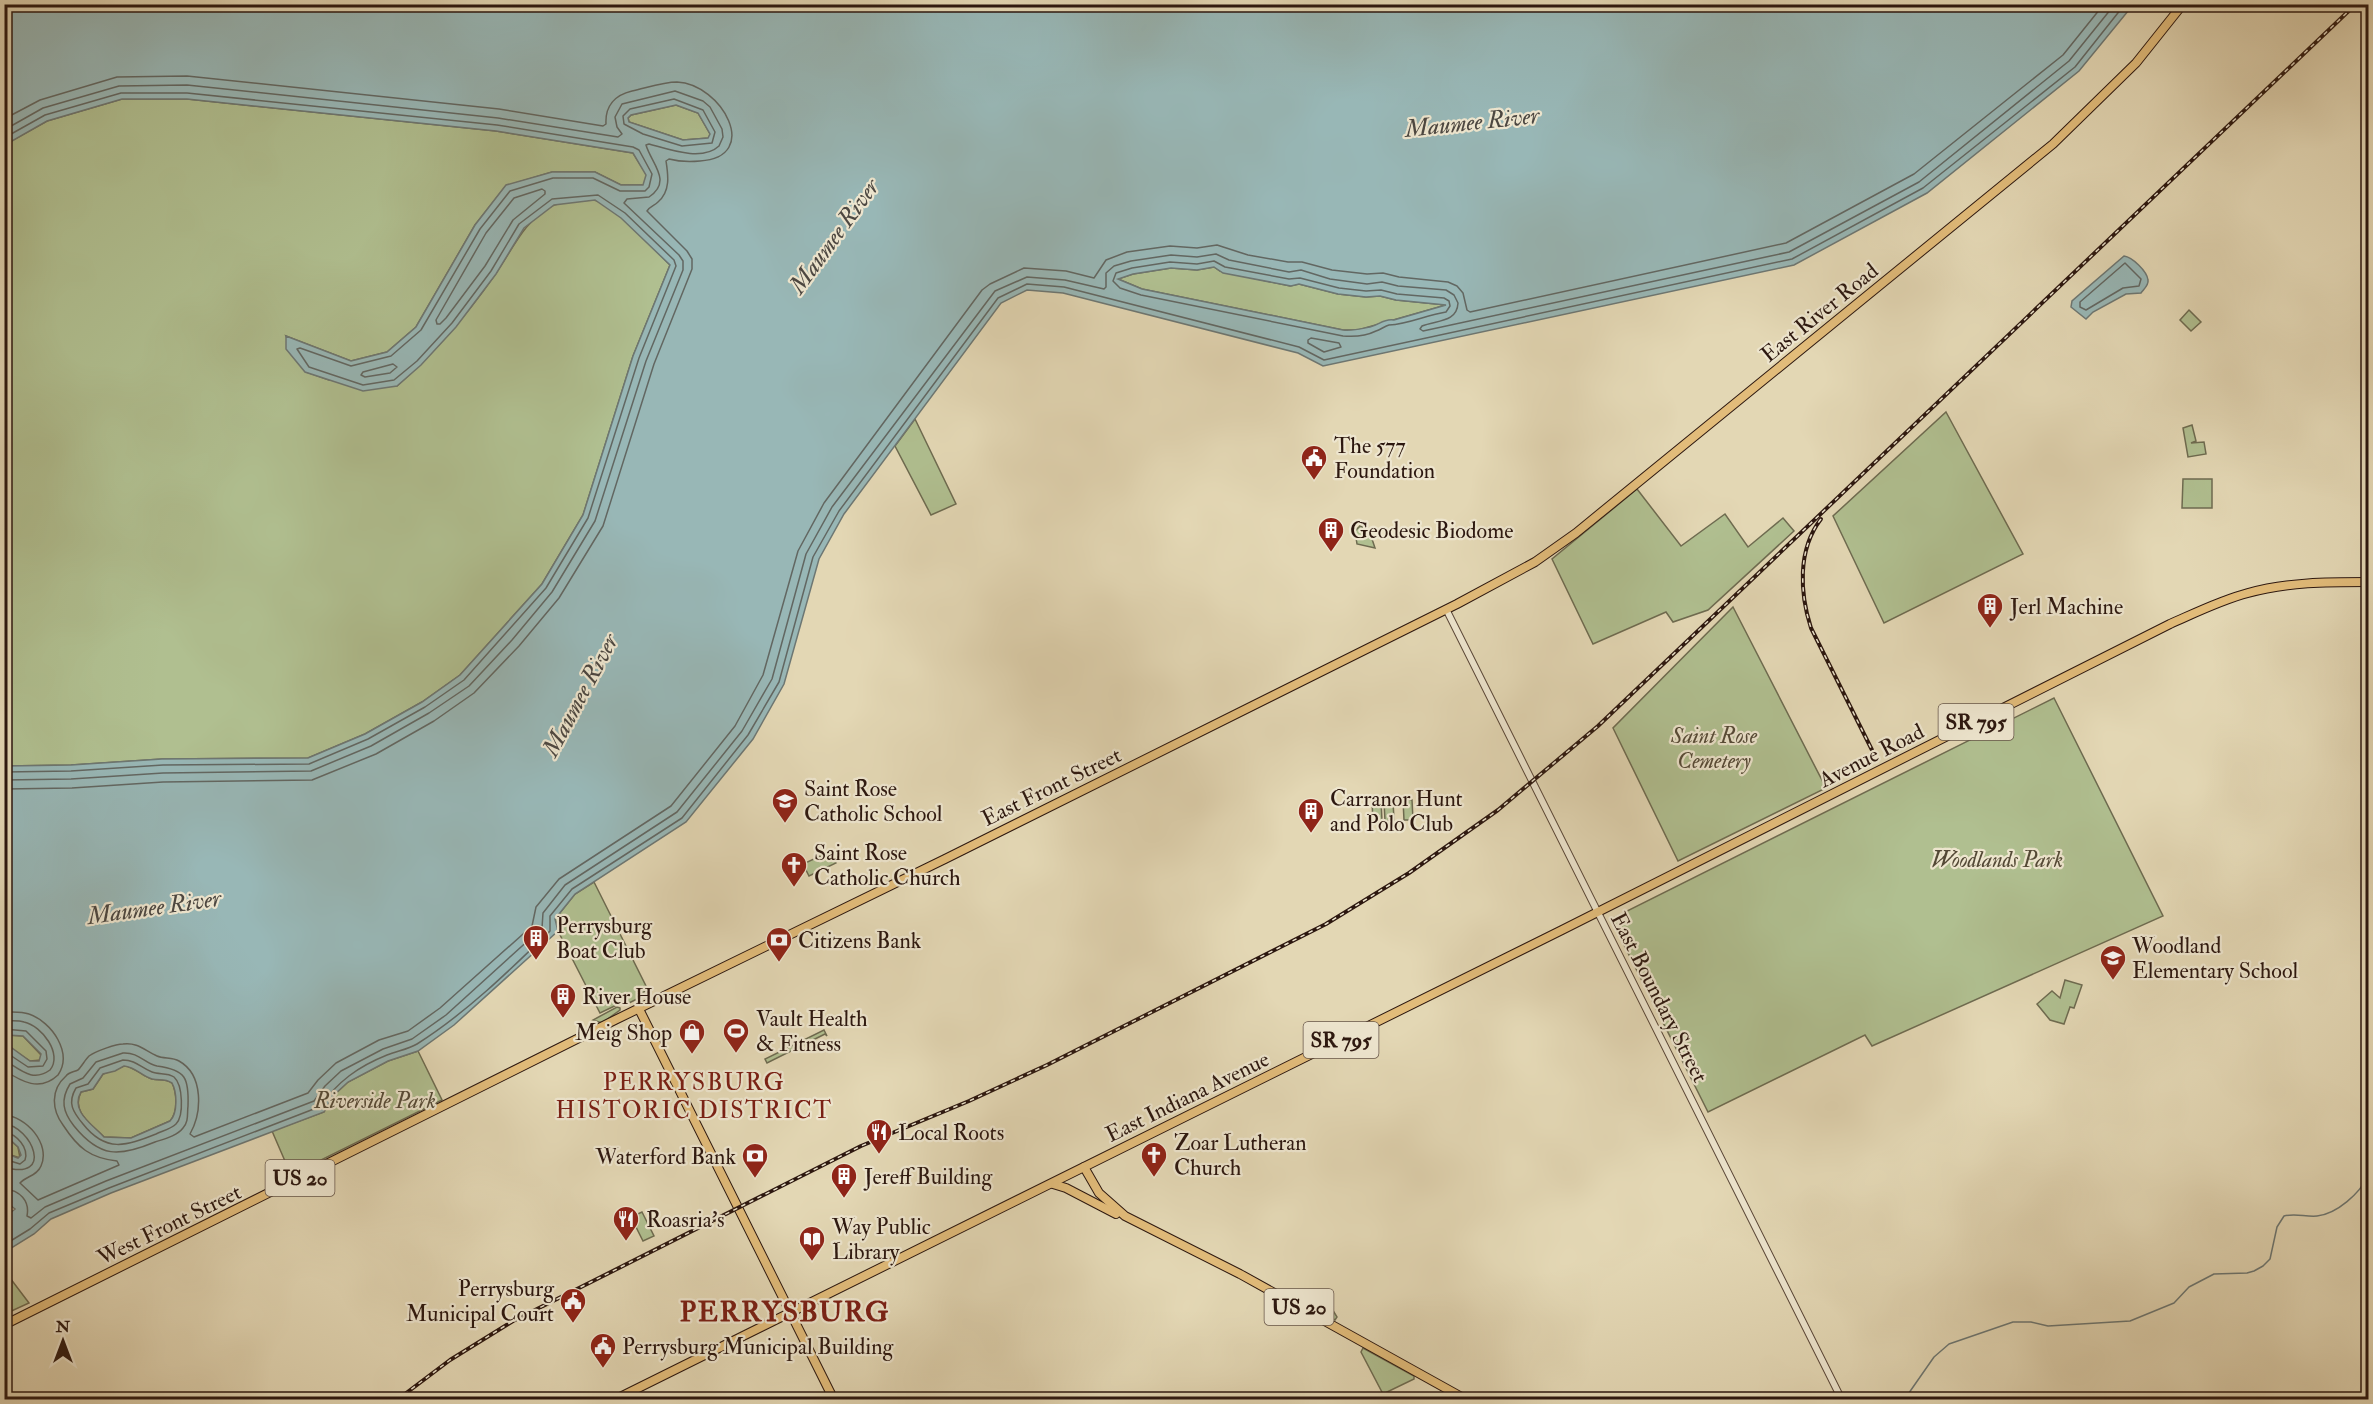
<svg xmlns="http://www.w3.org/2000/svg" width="2373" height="1404" viewBox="0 0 2373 1404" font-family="'IM FELL Double Pica',serif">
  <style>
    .green { fill: #b0bf90; stroke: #6e6b50; stroke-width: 1.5 }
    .water { fill: #98b7b6; stroke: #6d7773; stroke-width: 1.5; fill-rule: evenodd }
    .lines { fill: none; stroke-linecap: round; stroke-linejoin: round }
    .shore { stroke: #626762; stroke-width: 1.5 }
    .stream { stroke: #6d7773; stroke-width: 1.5 }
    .minor-casing { stroke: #5a4738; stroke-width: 8 }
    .major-casing { stroke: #2c170f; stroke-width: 10 }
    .minor { stroke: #ede5ce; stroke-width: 6 }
    .major { stroke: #e2bc7a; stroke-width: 8 }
    .rail-casing { stroke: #2c170f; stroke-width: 4 }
    .rail { stroke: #ede5ce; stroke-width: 1.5; stroke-dasharray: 4.5; stroke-linecap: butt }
    .labels { text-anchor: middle; stroke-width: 4.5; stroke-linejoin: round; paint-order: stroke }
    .shield { fill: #ede5ce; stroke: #665548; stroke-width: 1.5 }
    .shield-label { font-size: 21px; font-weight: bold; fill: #2c170f }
    .street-label { font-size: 22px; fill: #2c170f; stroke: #ede5ce }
    .poi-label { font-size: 22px; fill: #2c170f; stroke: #ede5ce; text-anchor: start }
    .park-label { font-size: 22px; font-style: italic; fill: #544936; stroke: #ede5ce }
    .water-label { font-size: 24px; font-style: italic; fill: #4c4741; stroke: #ede5ce }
    .neighbourhood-label { font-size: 24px; letter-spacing: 1.5px; fill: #7a1f14; stroke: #ede5ce }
    .district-label { font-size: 28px; font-weight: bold; letter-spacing: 1.5px; fill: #7a1f14; stroke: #ede5ce }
  </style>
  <rect width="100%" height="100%" fill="#e3d7b4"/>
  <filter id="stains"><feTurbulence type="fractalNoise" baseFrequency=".00333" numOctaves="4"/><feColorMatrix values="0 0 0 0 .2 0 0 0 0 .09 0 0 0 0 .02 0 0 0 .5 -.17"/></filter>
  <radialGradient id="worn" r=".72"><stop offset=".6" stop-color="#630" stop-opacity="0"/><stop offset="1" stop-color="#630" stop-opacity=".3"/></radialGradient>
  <!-- green -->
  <g class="green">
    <path d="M122,99h65l309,32 137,22 14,22 -3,10h-23l-26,-13h-43l-46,14 -31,39 -59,102 -29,25 -36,9 -65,-25 20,36 23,8 68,6c37,-33 69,-70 97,-110 18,-25 29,-55 58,-70 6,-3 34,-6 41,-6 18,2 63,51 77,65l-37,91 -50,159 -41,69 -82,91 -38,27 -57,32 -57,24 -146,1 -91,6 -66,1 -1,-621 43,-24z"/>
    <polygon points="676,105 698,113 710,134 709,138 683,140 629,122 628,118 631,115"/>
    <polygon points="1214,267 1220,271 1290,286 1299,284 1338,294 1366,297 1380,296 1396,300 1446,305 1358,330 1343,330 1142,289 1118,279 1133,274 1171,268 1197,270"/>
    <polygon points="2189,310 2201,322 2191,331 2180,320"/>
    <polygon points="1946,412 2023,554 1884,623 1833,516"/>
    <polygon points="915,419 956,504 931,515 895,446"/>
    <polygon points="2192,425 2196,441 2191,443 2204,442 2206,454 2188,457 2183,428"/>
    <polygon points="2183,479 2212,479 2212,508 2182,508"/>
    <polygon points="1637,489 1681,546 1725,514 1748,547 1783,518 1794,531 1708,610 1673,622 1666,612 1593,644 1552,559"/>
    <polygon points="1360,526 1369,530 1375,548 1357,544 1355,531"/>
    <polygon points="1733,607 1826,788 1678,861 1613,728"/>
    <polygon points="2054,698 2163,916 1872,1046 1865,1035 1708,1112 1611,919"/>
    <polygon points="1403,800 1412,800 1413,820 1404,820"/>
    <polygon points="1381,801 1382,821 1373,821 1372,802"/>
    <polygon points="1384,801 1393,801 1394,820 1385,821"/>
    <polygon points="831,851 836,863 809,876 803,864"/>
    <polygon points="594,882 648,990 640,994 641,997 625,1005 625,1001 600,1013 558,931 555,919 575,894"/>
    <polygon points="2065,980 2082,985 2074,1008 2070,1007 2064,1024 2050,1020 2037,1004 2052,991 2060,998"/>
    <polygon points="617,1007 620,1008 620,1010 602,1023 593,1020"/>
    <polygon points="824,1030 827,1036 825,1034 767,1063 765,1059"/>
    <polygon points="7,1035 23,1036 41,1055 41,1060 30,1061 6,1045 4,1038"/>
    <polygon points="418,1051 442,1100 291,1175 272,1131 324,1112 334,1095 348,1082 388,1061"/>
    <path d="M124,1066c12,1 17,10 28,13 7,2 12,-1 20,4 5,10 6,30 -2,38l-39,17 -27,-1c-13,-13 -33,-25 -23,-45l12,-3 10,-15z"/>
    <polygon points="4,1135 18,1147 20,1158 5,1153"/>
    <polygon points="642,1212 654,1236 643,1241 631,1217"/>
    <polygon points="4,1270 29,1303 5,1314 4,1314"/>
    <polygon points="1329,1304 1337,1317 1335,1320 1318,1311"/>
    <polygon points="1363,1348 1414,1376 1414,1379 1383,1394 1361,1352"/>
  </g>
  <!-- water -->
  <g class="water">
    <path d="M20,4h2113v1l-54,66 -152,122 -133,72 -471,101 -25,-13 -235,-60 -36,-3 -26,13 -157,211 -25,45 -35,125 -31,55 -67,83 -111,72 -20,25 3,12 -104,94 -36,26 -30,10 -40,21 -14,13 -10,17 -213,81 -60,26 -17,15 -29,18v-35l10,-8 -10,-8v-48l13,5 3,-3 -3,-8 -13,-12v-92l25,18h9l2,-7 -18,-18 -16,-1 -2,3 -1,-197 3,-5 -3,-3 1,-67 66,-1 91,-6 146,-1 57,-24 57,-32 38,-27 82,-91 41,-69 50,-159 37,-91 -49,-47 -26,-18 -41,5 -30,23 -28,46 -40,53 -35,38 -24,21 -34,5 -58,-19 -19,-23v-13l65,25 36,-9 29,-25 59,-102 31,-40 46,-13h43l26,13h22l3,-10 -13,-22 -137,-22 -309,-32h-65l-75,22 -42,24v-131zM676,105l22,8 12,21 -2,4 -25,2 -54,-18 -1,-4 3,-3zM1214,267l9,6 68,13 8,-2 39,10 28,3 14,-1 16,4 50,5 -52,15c-10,-2 -15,5 -24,7 -10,2 -17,4 -27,3l-201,-41 -24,-10 15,-5 38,-6 26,2zM124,1066c12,1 17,10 28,13 7,2 12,-1 20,4 5,9 6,30 -2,38l-39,17 -27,-1c-12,-13 -34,-26 -23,-45l12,-3 10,-15 12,-3z"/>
    <path d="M2124,256c8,1 23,15 24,24 1,5 -4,9 -7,13l-15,1 -33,18 -7,7 -15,-12 1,-6z"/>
  </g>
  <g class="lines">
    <!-- shore -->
    <g class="shore">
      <polygon points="674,99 703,110 715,132 712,143 682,146 643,134 624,124 623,116 630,109"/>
      <path d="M4,119l36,-19 77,-23 70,-1 312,33 104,17 3,-2c-1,-18 9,-29 26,-33 14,-3 31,-9 45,-9 45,2 85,75 23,79 -11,1 -20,1 -31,-2l-3,2c2,13 5,30 -8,41 -4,4 -8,4 -11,9l40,40 5,8v10l-38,95 -51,162 -44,72 -40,48 -45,47 -40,28 -58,33 -64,26 -149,2 -91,6 -68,1"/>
      <path d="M4,130l39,-22 76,-22 68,-1 311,33 120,19 4,-3 -5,-7 -2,-10 7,-13 53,-13 28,10 7,6 12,22 1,8 -4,9c-17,16 -51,3 -70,-2l-3,1c5,18 27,36 3,52l-22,2 -3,4 55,52 4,6v9l-37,91 -51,160 -43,71 -40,48 -43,46 -40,27 -58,33 -60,25 -148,2 -92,6 -67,1"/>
      <polyline points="4,138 45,115 121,93 187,93 497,125 633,147 639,150 652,174 649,187 645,191 620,191 593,178 553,178 510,191 480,229 421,330 391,356 351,366 300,348 297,349 309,367 363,385 394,380 417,361 452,323 491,271 519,224 552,199 598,195 625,213 674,260 676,266 639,358 588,518 546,588 464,680 425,707 368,739 309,764 163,765 71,771 4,772"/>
      <polygon points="542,189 545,191 545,194 513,220 485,266 446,318 440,324 437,324 436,320 486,233 514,198"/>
      <path d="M1214,261l11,6 64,12 11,-1 39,10 27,3 15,-1 16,4 47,4 5,3 1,5 -4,6c-20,3 -37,12 -57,13 -4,1 -9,5 -13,6 -10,5 -22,6 -33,5l-202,-41 -21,-7 -7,-7 3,-8 16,-5 38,-6 27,2z"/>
      <polygon points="2125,263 2141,279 2139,286 2123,288 2086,310 2080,307 2080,302"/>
      <polygon points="1311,338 1339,343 1341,347 1324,352 1308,343 1308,340"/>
      <polygon points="393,364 397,367 390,373 365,377 361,375 363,372"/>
      <path d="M4,1012c8,0 17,-1 25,2 23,8 44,39 29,61 -18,17 -36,7 -54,-5"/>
      <path d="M4,1021c6,0 14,-1 20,1 18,4 39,32 26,48 -18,13 -30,-1 -46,-10"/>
      <polyline points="4,1029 26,1031 46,1051 47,1059 43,1066 28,1067 4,1051"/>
      <path d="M123,1053c16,-1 22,11 34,13 29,4 32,12 31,40 -1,8 1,15 -5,22 -6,8 -19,11 -28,14 -36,15 -55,16 -81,-16 -11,-14 -14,-26 -4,-42l13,-6 13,-16z"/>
      <path d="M123,1060c13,0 18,8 29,12 7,3 15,0 22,5 9,8 10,39 2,47 -5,5 -14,7 -20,10 -30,12 -50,19 -73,-10 -10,-12 -16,-21 -7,-36l12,-4 12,-16z"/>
      <path d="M4,1115c22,1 47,29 37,51 -4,10 -15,10 -21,17l18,17 81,-35 -2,-4c-27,-3 -39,-13 -54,-36 -11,-15 -13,-35 3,-49 3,-4 8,-4 12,-6 4,-4 7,-10 11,-14 7,-5 27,-12 34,-12 15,-2 22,7 34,12 7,3 15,1 22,5 25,14 23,52 11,73l4,3 114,-44 10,-13 18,-17 43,-23 29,-9 32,-23 92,-82 4,-19 23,-28 112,-73 64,-80 28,-51 35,-124 26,-48 158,-213 8,-6 34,-16 42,3 28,7 12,-18 21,-8 43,-6 27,2 20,-3 31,10 40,7h14l30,8 35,4 16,-1 16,4 49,5 9,4 6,7 4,17 3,2 316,-69 128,-69 149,-119 41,-51"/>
      <path d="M4,1124c28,2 51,58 0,43"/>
      <path d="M4,1132c13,2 25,16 21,28l-5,4 -16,-5"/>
      <path d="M4,1189c16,1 26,12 23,27l4,2 14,-11 61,-26 208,-80 11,-15 16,-15 42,-22 29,-10 34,-24 96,-87 1,-15 22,-28 112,-73 65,-81 30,-52 34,-125 26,-47 163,-216 32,-14 38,3 39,9 2,-2v-14l8,-7 17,-5 40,-6 26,2 19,-3 13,6 60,12 12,-2 29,9 37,5 15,-2 16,4 48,4 8,5 4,8c-1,20 -22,17 -36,23l-2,3 3,2 366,-79 130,-70 150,-121 46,-57"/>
      <path d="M4,1245l26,-16 19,-16 60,-25 210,-81c20,-26 38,-40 68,-52 10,-4 22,-6 30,-11 49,-31 92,-73 133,-113v-15l22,-27 110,-71 66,-83 31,-53 34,-125 26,-46 159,-213 29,-14 37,3 235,60 25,13 468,-101 131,-71 152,-121 50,-63"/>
    </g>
    <!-- stream -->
    <path class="stream" d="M1904,1400l30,-43 15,-13 64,-22h18l17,4 82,-5 44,-18 15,-16 25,-13 33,-1 7,-2 9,-5 7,-7 7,-32 7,-11c12,-3 21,1 33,0 20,-2 43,-23 51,-40"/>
    <!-- minor casing -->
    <g class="minor-casing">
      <polyline id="minor" points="1446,609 1842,1400"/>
    </g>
    <!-- major casing -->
    <g class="major-casing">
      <g id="major">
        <polyline points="639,1009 834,1400"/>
        <polyline points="1084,1167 1099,1193 1125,1216 1240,1274 1467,1400"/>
        <polyline points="1053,1184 1066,1188 1116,1214"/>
        <polyline points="4,1325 615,1020 945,859 1457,604 1535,562 1576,533 2053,144 2136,63 2183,4"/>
        <path d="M614,1400l948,-470 608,-306c25,-11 51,-24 78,-31 39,-11 80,-11 120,-11"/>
      </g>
    </g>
    <!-- minor -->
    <use href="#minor" class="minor"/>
    <!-- major -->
    <use href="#major" class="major"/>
    <!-- rail casing -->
    <g class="rail-casing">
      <g id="rail">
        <path d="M1821,519c-24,31 -21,75 -10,109l61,122"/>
        <polyline points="397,1400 450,1360 513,1321 591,1282 861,1146 969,1101 1047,1065 1326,924 1409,873 1498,810 1598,726 2356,4"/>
      </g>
    </g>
    <!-- rail -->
    <use href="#rail" class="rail"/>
  </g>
  <!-- icons -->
  <defs>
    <g id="civic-pin" transform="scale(1.35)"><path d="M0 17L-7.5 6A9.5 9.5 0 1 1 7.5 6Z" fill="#8f2418" stroke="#ede5ce"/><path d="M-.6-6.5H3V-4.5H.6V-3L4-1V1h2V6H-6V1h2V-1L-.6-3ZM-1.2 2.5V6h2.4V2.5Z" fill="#fff"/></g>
    <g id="building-pin" transform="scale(1.35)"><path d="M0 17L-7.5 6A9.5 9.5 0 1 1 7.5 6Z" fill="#8f2418" stroke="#ede5ce"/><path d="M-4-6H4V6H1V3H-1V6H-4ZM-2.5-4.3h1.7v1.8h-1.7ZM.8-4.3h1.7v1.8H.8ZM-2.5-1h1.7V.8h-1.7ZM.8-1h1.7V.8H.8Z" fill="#fff"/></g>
    <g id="school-pin" transform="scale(1.35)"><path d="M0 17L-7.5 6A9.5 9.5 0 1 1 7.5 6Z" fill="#8f2418" stroke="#ede5ce"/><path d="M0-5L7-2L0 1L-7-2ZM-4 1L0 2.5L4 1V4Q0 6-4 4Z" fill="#fff"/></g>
    <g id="church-pin" transform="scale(1.35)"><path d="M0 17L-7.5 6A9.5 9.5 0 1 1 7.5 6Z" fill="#8f2418" stroke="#ede5ce"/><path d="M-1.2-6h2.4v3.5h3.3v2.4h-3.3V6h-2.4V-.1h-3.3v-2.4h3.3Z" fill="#fff"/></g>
    <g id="bank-pin" transform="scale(1.35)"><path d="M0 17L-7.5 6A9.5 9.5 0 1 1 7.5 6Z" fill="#8f2418" stroke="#ede5ce"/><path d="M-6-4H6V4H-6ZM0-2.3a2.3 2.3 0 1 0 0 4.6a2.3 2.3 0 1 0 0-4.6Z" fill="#fff"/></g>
    <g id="stadium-pin" transform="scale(1.35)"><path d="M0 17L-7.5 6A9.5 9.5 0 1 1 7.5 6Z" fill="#8f2418" stroke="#ede5ce"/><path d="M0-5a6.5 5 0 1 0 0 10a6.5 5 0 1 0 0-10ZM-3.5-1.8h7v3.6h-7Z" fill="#fff"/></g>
    <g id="shop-pin" transform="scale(1.35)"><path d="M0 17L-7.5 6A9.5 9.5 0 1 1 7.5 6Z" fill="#8f2418" stroke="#ede5ce"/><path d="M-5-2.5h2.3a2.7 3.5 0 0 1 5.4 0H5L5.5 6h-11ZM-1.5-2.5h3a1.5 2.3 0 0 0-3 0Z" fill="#fff"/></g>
    <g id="restaurant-pin" transform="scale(1.35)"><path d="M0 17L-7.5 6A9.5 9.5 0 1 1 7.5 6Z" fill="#8f2418" stroke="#ede5ce"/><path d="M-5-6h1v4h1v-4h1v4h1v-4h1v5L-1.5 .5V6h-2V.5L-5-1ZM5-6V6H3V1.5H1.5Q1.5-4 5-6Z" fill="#fff"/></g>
    <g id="library-pin" transform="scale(1.35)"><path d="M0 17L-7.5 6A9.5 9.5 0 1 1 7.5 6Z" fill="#8f2418" stroke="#ede5ce"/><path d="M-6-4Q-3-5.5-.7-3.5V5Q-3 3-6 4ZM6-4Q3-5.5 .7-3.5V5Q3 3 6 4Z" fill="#fff"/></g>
  </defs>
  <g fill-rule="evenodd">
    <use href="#civic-pin" x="1314" y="458"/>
    <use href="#building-pin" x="1331" y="530"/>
    <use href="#building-pin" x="1990" y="606"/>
    <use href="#school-pin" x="785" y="801"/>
    <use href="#building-pin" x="1311" y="811"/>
    <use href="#church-pin" x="794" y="865"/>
    <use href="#building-pin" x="536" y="938"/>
    <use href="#bank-pin" x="779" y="940"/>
    <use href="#school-pin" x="2113" y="958"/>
    <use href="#building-pin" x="563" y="996"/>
    <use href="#stadium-pin" x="736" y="1031"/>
    <use href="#shop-pin" x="692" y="1032"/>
    <use href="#restaurant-pin" x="879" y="1132"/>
    <use href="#church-pin" x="1154" y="1155"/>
    <use href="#bank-pin" x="755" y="1156"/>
    <use href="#building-pin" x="844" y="1176"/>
    <use href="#restaurant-pin" x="626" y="1219"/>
    <use href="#library-pin" x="812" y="1239"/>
    <use href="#civic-pin" x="573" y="1301"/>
    <use href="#civic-pin" x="603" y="1346"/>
  </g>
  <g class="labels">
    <!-- shield labels -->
    <g class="shield">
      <rect x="1938.5" y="704" width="75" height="36" rx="4.5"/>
      <rect x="1303.5" y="1022" width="75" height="36" rx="4.5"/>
      <rect x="265.5" y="1160" width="69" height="36" rx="4.5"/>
      <rect x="1264.5" y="1289" width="69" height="36" rx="4.5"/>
    </g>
    <g class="shield-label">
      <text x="1976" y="729">SR 795</text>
      <text x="1341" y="1047">SR 795</text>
      <text x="300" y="1185">US 20</text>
      <text x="1299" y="1314">US 20</text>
    </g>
    <!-- street labels -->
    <g class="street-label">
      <text transform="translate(1819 312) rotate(-39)" y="8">East River Road</text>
      <text transform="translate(1871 755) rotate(-27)" y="8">Avenue Road</text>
      <text transform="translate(1051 786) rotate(-26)" y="8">East Front Street</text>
      <text transform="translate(1660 997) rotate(63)" y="8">East Boundary Street</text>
      <text transform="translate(1187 1096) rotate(-26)" y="8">East Indiana Avenue</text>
      <text transform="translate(169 1224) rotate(-26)" y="8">West Front Street</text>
    </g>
    <!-- poi labels -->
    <g class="poi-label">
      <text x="1334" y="453">The 577<tspan x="1334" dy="25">Foundation</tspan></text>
      <text x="1350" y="538">Geodesic Biodome</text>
      <text x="2010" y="614">Jerl Machine</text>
      <text x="804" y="796">Saint Rose<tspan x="804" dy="25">Catholic School</tspan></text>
      <text x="1330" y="806">Carranor Hunt<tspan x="1330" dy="25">and Polo Club</tspan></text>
      <text x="814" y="860">Saint Rose<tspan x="814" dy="25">Catholic Church</tspan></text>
      <text x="556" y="933">Perrysburg<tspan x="556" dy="25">Boat Club</tspan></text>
      <text x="798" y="948">Citizens Bank</text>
      <text x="2132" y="953">Woodland<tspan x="2132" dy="25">Elementary School</tspan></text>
      <text x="582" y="1004">River House</text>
      <text x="756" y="1026">Vault Health<tspan x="756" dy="25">&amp; Fitness</tspan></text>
      <text x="672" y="1040" text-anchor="end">Meig Shop</text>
      <text x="898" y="1140">Local Roots</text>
      <text x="1174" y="1150">Zoar Lutheran<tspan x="1174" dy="25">Church</tspan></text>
      <text x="736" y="1164" text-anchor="end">Waterford Bank</text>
      <text x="864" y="1184">Jereff Building</text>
      <text x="646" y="1227">Roasria's</text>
      <text x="832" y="1234">Way Public<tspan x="832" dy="25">Library</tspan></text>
      <text x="554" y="1296" text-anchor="end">Perrysburg<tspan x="554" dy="25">Municipal Court</tspan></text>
      <text x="622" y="1354">Perrysburg Municipal Building</text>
    </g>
    <!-- park labels -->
    <g class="park-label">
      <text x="1714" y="743">Saint Rose<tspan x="1714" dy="25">Cemetery</tspan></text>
      <text x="1997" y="867">Woodlands Park</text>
      <text x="375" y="1108">Riverside Park</text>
    </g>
    <!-- water labels -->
    <g class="water-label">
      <text transform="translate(1472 122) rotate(-6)" y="8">Maumee River</text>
      <text transform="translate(834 236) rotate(-54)" y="8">Maumee River</text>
      <text transform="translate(580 695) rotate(-62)" y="8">Maumee River</text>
      <text transform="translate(154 907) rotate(-8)" y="8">Maumee River</text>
    </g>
    <!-- neighbourhood labels -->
    <g class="neighbourhood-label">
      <text x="694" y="1090">PERRYSBURG<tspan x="694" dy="28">HISTORIC DISTRICT</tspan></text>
    </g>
    <!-- district labels -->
    <g class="district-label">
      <text x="785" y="1321">PERRYSBURG</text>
    </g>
  </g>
  <!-- margin -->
  <rect width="2373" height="1404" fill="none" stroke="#e3d7b4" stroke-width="24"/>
  <rect x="6" y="6" width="2361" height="1392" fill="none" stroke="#2c170f" stroke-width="3"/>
  <rect x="12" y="12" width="2349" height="1380" fill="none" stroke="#2c170f" stroke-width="1.5"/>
  <!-- north arrow -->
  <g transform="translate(63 1341)" stroke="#ede5ce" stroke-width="4.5" paint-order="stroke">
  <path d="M0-4.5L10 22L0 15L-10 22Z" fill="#2c170f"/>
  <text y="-9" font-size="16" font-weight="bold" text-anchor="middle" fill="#2c170f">N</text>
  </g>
  <rect width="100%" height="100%" filter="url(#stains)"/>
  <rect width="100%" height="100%" fill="url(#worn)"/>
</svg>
